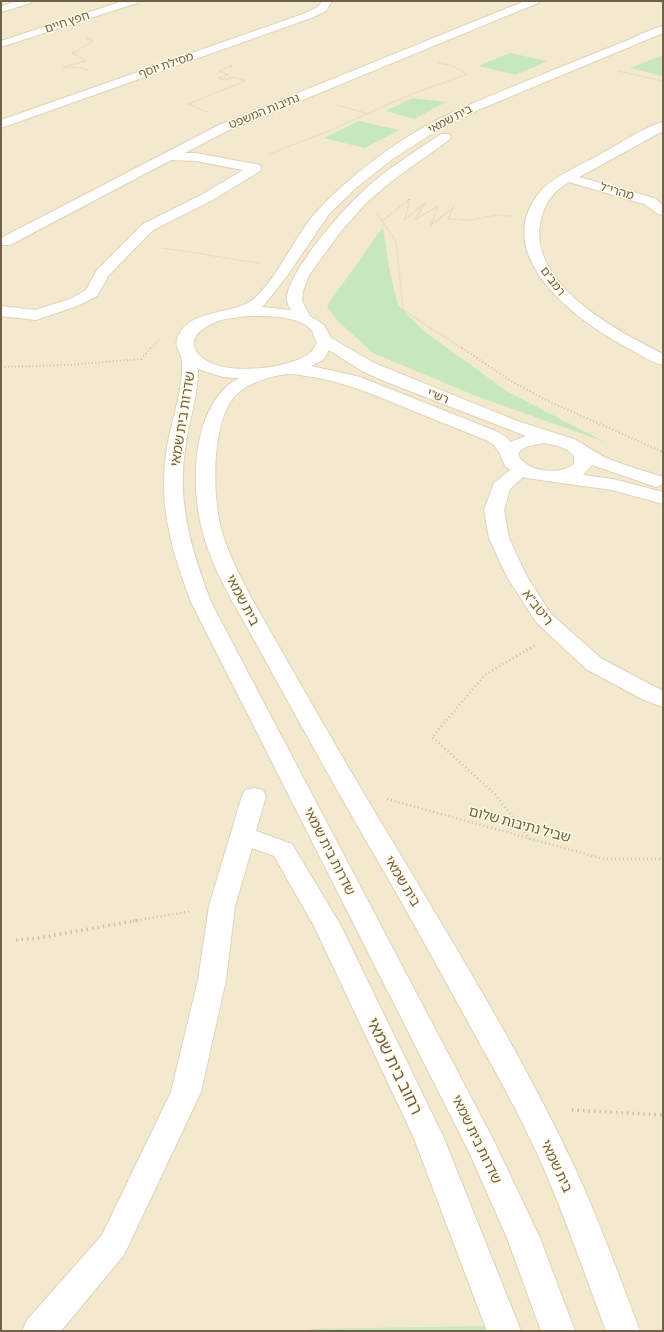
<svg xmlns="http://www.w3.org/2000/svg" width="664" height="1332" viewBox="0 0 664 1332" font-family="'Alegreya Sans','Noto Sans Hebrew',sans-serif">
  <style>
    .residential { fill: #f3e9ce }
    .green { fill: #c7e8bf }
    .lines { fill: none; stroke-linecap: round; stroke-linejoin: round }
    .street-casing { stroke: #dfd3bc; stroke-width: 2 }
    .secondary-casing { stroke: #e1d3b7; stroke-width: 2 }
    .path-far3 { stroke: #d4bd9b; stroke-width: 1.5; stroke-dasharray: 0.5 1.5; stroke-linecap: butt }
    .path-far2 { stroke: #d4bd9b; stroke-width: 2; stroke-dasharray: 1 2.5; stroke-linecap: butt }
    .path-far1 { stroke: #d4bd9b; stroke-width: 2.5; stroke-dasharray: 1 3; stroke-linecap: butt }
    .path { stroke: #d4bd9b; stroke-width: 3.5; stroke-dasharray: 1.5 4; stroke-linecap: butt }
    .street { fill: #fff; fill-rule: evenodd }
    .secondary { fill: #fff; fill-rule: evenodd }
    .labels { text-anchor: middle; stroke-width: 3; stroke-linejoin: round; paint-order: stroke }
    .far-street-label { font-size: 12px; fill: #715f48; stroke: #fffae5 }
    .street-label { font-size: 14px; fill: #715f48; stroke: #fffae5 }
    .near-street-label { font-size: 17px; fill: #715f48; stroke: #fffae5 }
  </style>
  <rect width="100%" height="100%" fill="#fbf6df"/>
  <!-- residential -->
  <rect class="residential" x="1" y="1" width="662" height="1330"/>
  <!-- green -->
  <g class="green">
    <polygon points="510,53 547,61 516,75 478,66"/>
    <polygon points="663,55 663,76 630,68"/>
    <polygon points="412,98 446,102 414,119 386,111"/>
    <polygon points="359,121 399,130 365,148 323,138"/>
    <polygon points="383,227 389,268 398,305 425,332 508,392 605,442 476,396 373,353 337,320 327,306"/>
    <polygon points="489,1326 490,1331 309,1331 309,1329"/>
  </g>
  <g class="lines">
    <!-- street casing -->
    <g class="street-casing">
      <g id="street">
        <polygon points="17,1 32,1 31,3 1,12 1,6"/>
        <polygon points="322,1 332,1 326,11 311,18 1,128 1,120 303,14 318,7"/>
        <polygon points="525,1 539,1 538,3 227,131 185,153 196,153 255,164 260,165 261,168 260,171 211,201 153,230 109,275 97,296 80,305 36,320 1,316 1,306 35,310 70,299 86,290 97,270 143,224 201,195 243,170 196,161 171,160 10,245 1,245 1,238 219,125"/>
        <path d="M663,122v9l-84,46 75,21 9,7v10l-5,-1 -14,-10 -75,-22c-15,9 -24,20 -28,37 -16,64 76,112 122,135v11c-12,-3 -24,-11 -35,-17 -50,-26 -140,-92 -88,-156 12,-15 43,-28 61,-38 16,-9 45,-28 62,-32z"/>
        <polygon points="521,465 528,467 530,471 510,489 504,510 509,538 526,575 551,614 602,659 663,691 663,707 644,700 586,669 536,622 506,575 489,538 484,510 494,483 514,467"/>
        <polygon points="254,788 263,790 266,796 256,831 292,844 340,924 443,1136 521,1331 487,1331 413,1136 314,926 274,856 252,848 235,906 226,980 201,1092 124,1255 61,1331 22,1331 27,1320 102,1235 171,1092 198,980 209,906 242,796 245,790"/>
      </g>
    </g>
    <!-- secondary casing -->
    <g class="secondary-casing">
      <g id="secondary">
        <polygon points="123,1 138,1 137,3 1,47 1,41"/>
        <path d="M663,26v7l-185,77 -37,18 -47,30 -37,29 -28,27 -42,62 -23,29 -2,2 29,3c-2,-3 -4,-7 -4,-11 -1,-24 52,-85 70,-102 24,-25 55,-43 84,-63h8l2,3 -2,3 -56,40 -26,22 -25,28 -33,45 -6,16 -1,10 8,15 14,9 7,13 43,25 146,59 54,17c12,6 22,15 35,20 17,7 36,12 54,18v7l-7,3 -64,-22 -9,10 30,4 50,13v12l-51,-14 -86,-12 -13,-6 -8,-6 -5,-12 -6,-9 -8,-5c-31,-12 -62,-25 -92,-37 -29,-12 -57,-23 -88,-27 -6,-1 -13,-3 -19,-2 -17,2 -36,8 -49,19 -28,25 -26,106 -16,139 13,42 38,80 59,118 38,67 76,133 116,199 62,104 126,208 177,317 25,54 45,110 66,165h-34c-20,-54 -39,-108 -61,-160 -21,-48 -46,-93 -71,-138 -36,-66 -72,-131 -110,-196 -37,-64 -72,-128 -107,-192 -20,-37 -45,-74 -55,-116 -12,-45 -10,-126 37,-151l-16,-1 -25,-8c0,28 -10,54 -13,81 -8,56 7,101 26,152l282,537 47,99 35,93h-34l-34,-93 -37,-84 -279,-552c-19,-51 -32,-93 -25,-148 3,-24 12,-48 15,-72 1,-8 2,-18 0,-26 -2,-6 -6,-10 -4,-16 11,-34 57,-23 78,-42 26,-25 41,-66 66,-91 30,-32 76,-66 114,-86 44,-22 90,-39 136,-58 20,-8 40,-16 60,-24 10,-5 21,-10 32,-13zM248,316c17,0 53,-1 64,15 2,4 3,8 5,12 -2,3 -4,8 -7,10 -21,16 -80,22 -103,8 -27,-17 -8,-34 14,-41 9,-2 18,-3 27,-4zM329,350l33,21 22,10 142,55 -16,6 -4,-5 -8,-5 -138,-55 -49,-11 13,-7zM544,443c11,2 23,4 30,13v8c-14,12 -49,8 -56,-10 5,-9 17,-9 26,-11z"/>
      </g>
    </g>
    <!-- path-far3 -->
    <g class="path-far3">
      <polyline points="663,1 661,2 663,2"/>
      <polyline points="87,38 93,41 73,53 86,61 63,67 84,68 89,71"/>
      <polyline points="219,71 232,66 229,65"/>
      <polyline points="618,71 663,81"/>
      <polyline points="188,104 245,81 233,77 223,80 219,78 228,75 219,71"/>
      <polyline points="188,104 207,112"/>
      <polyline points="337,105 368,114"/>
      <polyline points="270,154 331,130 404,97 467,74 451,65 438,63"/>
      <polyline points="377,214 396,241 403,310 463,349"/>
      <polyline points="382,221 410,199 405,219 424,204 415,220 438,206 431,225 454,207 448,219 470,220 497,215 511,216"/>
      <path d="M159,248c34,3 66,11 100,15"/>
      <polyline points="150,349 159,340"/>
    </g>
    <!-- path-far2 -->
    <g class="path-far2">
      <polyline points="462,348 511,381 548,401 663,452"/>
      <polyline points="1,367 68,365 141,359 151,348"/>
    </g>
    <!-- path-far1 -->
    <g class="path-far1">
      <polyline points="387,799 604,859 663,859"/>
      <polyline points="530,839 495,794 432,737 485,675 537,644"/>
      <polyline points="133,921 192,911"/>
    </g>
    <!-- path -->
    <g class="path">
      <polyline points="16,940 39,938 139,920"/>
      <polyline points="572,1110 663,1115"/>
    </g>
    <!-- street -->
    <use href="#street" class="street"/>
    <!-- secondary -->
    <use href="#secondary" class="secondary"/>
  </g>
  <g class="labels">
    <!-- far-street labels -->
    <g class="far-street-label">
      <text transform="translate(67 22) rotate(-18)" y="4">חפץ חיים</text>
      <text transform="translate(166 65) rotate(-19)" y="4">מסילת יוסף</text>
      <text transform="translate(264 111) rotate(-22)" y="4">נתיבות המשפט</text>
      <text transform="translate(450 119) rotate(-28)" y="4">בית שמאי</text>
      <text transform="translate(617 191) rotate(16)" y="4">מהרי"ל</text>
      <text transform="translate(553 281) rotate(53)" y="4">רמב"ם</text>
      <text transform="translate(438 396) rotate(21)" y="4">רש"י</text>
    </g>
    <!-- street labels -->
    <g class="street-label">
      <text transform="translate(182 419) rotate(-81)" y="5">שדרות בית שמאי</text>
      <text transform="translate(243 600) rotate(62)" y="5">בית שמאי</text>
      <text transform="translate(538 607) rotate(53)" y="5">ריטב"א</text>
      <text transform="translate(520 824) rotate(15)" y="5">שביל נתיבות שלום</text>
      <text transform="translate(330 851) rotate(63)" y="5">שדרות בית שמאי</text>
      <text transform="translate(403 881) rotate(59)" y="5">בית שמאי</text>
      <text transform="translate(477 1139) rotate(64)" y="5">שדרות בית שמאי</text>
      <text transform="translate(557 1166) rotate(65)" y="5">בית שמאי</text>
    </g>
    <!-- near-street labels -->
    <g class="near-street-label">
      <text transform="translate(395 1066) rotate(64)" y="6">רחוב בית שמאי</text>
    </g>
  </g>
  <!-- border -->
  <rect width="664" height="1332" fill="none" stroke="#715f48" stroke-width="4"/>
</svg>
